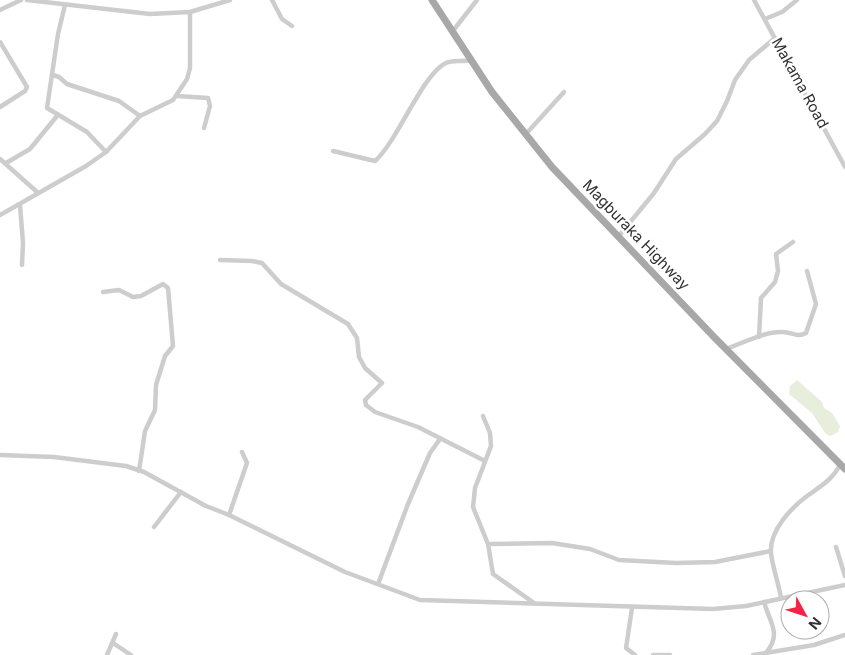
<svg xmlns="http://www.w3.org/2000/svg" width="845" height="655" viewBox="0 0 845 655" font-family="Inter,sans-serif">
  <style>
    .green { fill: #e8eedc }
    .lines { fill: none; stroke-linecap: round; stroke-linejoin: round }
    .minor { stroke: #cdcdcd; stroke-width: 4.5 }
    .primary { stroke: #a8a8a8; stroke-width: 7 }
    .labels { text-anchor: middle; stroke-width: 5; stroke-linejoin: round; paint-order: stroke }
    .street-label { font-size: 15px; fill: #303030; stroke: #fff }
  </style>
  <rect width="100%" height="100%" fill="#fff"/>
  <!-- green -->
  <polygon class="green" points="797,380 822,402 824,408 832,413 840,426 838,432 830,436 825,433 812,413 789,394 790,386"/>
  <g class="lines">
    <!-- minor -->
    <g class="minor">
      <polyline points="27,0 150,14 190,12 230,0"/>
      <polyline points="272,0 282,19 292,26"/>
      <polyline points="754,0 845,167"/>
      <polyline points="65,5 58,34 47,108 87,132 106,152"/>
      <polyline points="0,10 21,0"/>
      <polyline points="765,19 782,12 797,0"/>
      <polyline points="452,32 477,0"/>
      <polyline points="0,42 27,87 25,91 0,107"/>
      <polyline points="53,75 59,77 67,84 119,101 140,116"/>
      <polyline points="177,96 208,98 210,106 204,128"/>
      <polyline points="525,135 564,92"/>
      <path d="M333,151l42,10c22,-19 48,-88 71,-98 6,-3 17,-1 24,-3"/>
      <polyline points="0,159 37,192"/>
      <polyline points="6,163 30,149 57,116"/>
      <polyline points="20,205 23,243 22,265"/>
      <polyline points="0,215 86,166 106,152 140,116 173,100 187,79 190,68 190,12"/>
      <polyline points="618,237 654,193 676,159 705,134 717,121 727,101 735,80 749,60 775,38"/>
      <polyline points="220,260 252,261 262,263 281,284 348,324 357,338 359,357 365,368 382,383 365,400 366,405 375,412 418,427 485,461"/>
      <polyline points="103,292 119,290 133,297 141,296 163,284 168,288 173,346 165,356 156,385 155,410 145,431 139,471"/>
      <polyline points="759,337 761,298 775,282 778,271 776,254 793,242"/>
      <path d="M726,349c17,-6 39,-18 57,-17 9,0 14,6 23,1l10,-29 -9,-33"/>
      <polyline points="483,416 490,433 491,446 475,488 473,507 488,544 493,574 534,603"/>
      <polyline points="0,455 54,457 126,466 144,472 206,506 229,515 345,572 420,600 713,609 746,606 845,585"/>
      <polyline points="229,515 247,463 242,452"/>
      <polyline points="154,527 181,492"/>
      <polyline points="488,544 552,543 590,549 619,560 676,563 715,562 771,551"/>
      <polyline points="836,547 845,576"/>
      <polyline points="378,584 408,504 430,453 440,439"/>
      <path d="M781,598c-2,-13 -9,-33 -10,-45 -2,-22 20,-45 36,-57 14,-10 25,-16 33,-31"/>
      <path d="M764,602c6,21 18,32 2,51"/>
      <polyline points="632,608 626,648 635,655"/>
      <polyline points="113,643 131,655"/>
      <polyline points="107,655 116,634"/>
      <polyline points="653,655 670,655"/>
      <polyline points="753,655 814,645 845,635"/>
    </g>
    <!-- primary -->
    <polyline class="primary" points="432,0 492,92 552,167 714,337 845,469"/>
  </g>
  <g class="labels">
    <!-- street labels -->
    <g class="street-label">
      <text transform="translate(800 83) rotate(61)" y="5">Makama Road</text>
      <text transform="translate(636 235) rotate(46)" y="5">Magburaka Highway</text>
    </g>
  </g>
  <!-- north arrow -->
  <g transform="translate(805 615) rotate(130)"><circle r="24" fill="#ffffff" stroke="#acacac"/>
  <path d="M0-4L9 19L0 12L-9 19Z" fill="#f62248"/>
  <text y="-8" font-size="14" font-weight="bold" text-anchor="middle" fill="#303030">N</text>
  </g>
</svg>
